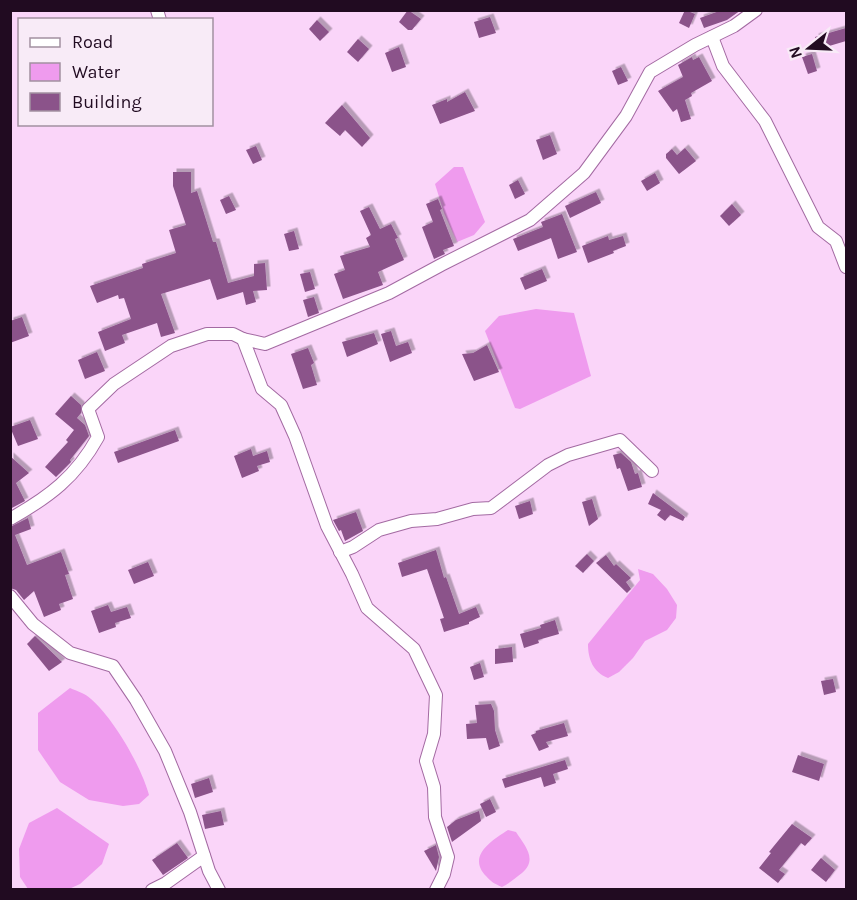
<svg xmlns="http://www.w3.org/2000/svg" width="857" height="900" viewBox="0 0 857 900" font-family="Karla,sans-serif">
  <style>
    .water { fill: #ef9bee }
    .building { fill: #8b538a; filter: url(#shadow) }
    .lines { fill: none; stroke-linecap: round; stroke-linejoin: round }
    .minor-casing { stroke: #a36aa2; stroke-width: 14 }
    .minor { stroke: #fff; stroke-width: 12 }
  </style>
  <defs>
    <filter id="shadow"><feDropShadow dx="3.5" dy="-3.5" stdDeviation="0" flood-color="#0004"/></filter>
  </defs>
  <rect width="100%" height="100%" fill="#fad5f9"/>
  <!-- water -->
  <g class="water">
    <polygon points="454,167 463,167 485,222 474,235 457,242 444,213 435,184"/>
    <polygon points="536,309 574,313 591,376 520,409 515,408 485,331 499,316"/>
    <path d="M638,569l15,5 14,15 10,16 -1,13 -9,12 -22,11 -12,17 -14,14 -11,6c-15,-6 -20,-19 -20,-34l52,-64z"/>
    <path d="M70,688c7,3 16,6 21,11 23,20 50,67 58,96l-10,9 -16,2 -34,-6 -29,-18 -22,-32v-37z"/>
    <polygon points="57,808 109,844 102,864 80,884 69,889 28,889 20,877 19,849 29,823"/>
    <path d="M508,830l8,2c9,14 22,27 6,41 -7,5 -12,10 -20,14 -7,-3 -11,-5 -16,-11 -19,-20 5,-35 22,-46z"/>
  </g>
  <!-- building -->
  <g class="building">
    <polygon points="408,10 421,19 412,30 408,30 399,22"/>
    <polygon points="685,10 695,14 689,28 679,23"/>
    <polygon points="722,10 741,10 727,20 704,28 700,18"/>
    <polygon points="490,17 496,33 479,38 474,22"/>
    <polygon points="317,20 329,32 320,41 309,29"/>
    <polygon points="846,28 846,41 819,49 815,37"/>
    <polygon points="358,39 369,49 358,62 347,52"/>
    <polygon points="399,47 406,67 392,72 385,53"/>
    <polygon points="812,54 817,71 808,74 802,57"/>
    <polygon points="692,57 693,60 699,57 712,81 691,93 692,96 685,100 691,119 681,122 677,109 673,112 658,91 683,77 678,65"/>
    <polygon points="621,67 628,81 618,85 612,71"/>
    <polygon points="465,92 475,111 440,124 432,105 447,99 447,102"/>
    <polygon points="342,105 370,138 362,147 345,130 340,136 325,123"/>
    <polygon points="550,135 557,154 543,160 536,140"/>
    <polygon points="256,146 262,160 253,164 246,150"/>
    <polygon points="685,148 696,161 679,174 666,158 666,154 672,149 677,155"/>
    <polygon points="173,172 191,172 191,193 197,191 213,242 216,242 228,283 254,276 254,264 265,263 267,290 253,291 256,302 246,305 243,292 217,300 210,279 161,294 175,333 161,337 157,323 122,335 125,343 105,351 98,332 131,319 124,298 119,299 118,295 97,303 90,286 143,268 142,264 176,253 169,230 186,225 173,186"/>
    <polygon points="655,173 660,183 647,191 641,181"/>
    <polygon points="518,180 525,194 515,199 509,185"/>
    <polygon points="596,192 601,203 570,218 565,206"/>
    <polygon points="229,196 236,210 226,214 220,200"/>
    <polygon points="438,199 442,209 440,210 454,246 443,250 445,254 434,259 422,227 433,222 426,204"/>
    <polygon points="732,204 741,215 729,226 720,216"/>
    <polygon points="369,207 380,229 391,224 398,238 395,239 404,260 378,272 383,285 343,299 334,274 345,270 340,256 370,247 366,238 371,235 360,211"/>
    <polygon points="562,214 577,252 558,259 551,238 518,251 513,239 543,227 541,222"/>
    <polygon points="294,231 299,249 289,251 284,234"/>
    <polygon points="608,236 609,240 623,236 626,246 613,251 614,253 588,263 582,246"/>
    <polygon points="542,269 547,281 525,290 520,278"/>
    <polygon points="310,272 315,289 305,292 300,274"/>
    <polygon points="314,297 319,313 308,317 303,300"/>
    <polygon points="22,317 29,336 10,343 10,321"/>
    <polygon points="391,331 396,346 408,342 412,353 390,362 381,334"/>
    <polygon points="374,333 378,344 347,357 342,342"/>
    <polygon points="487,345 499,372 474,381 462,354 473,353"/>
    <polygon points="308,348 314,363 311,365 317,385 303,389 291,354"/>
    <polygon points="97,352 105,371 85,379 78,360"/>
    <polygon points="71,396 81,405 81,413 77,418 85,425 89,436 70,460 71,462 56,477 45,467 68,442 66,440 74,430 55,414"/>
    <polygon points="30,420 38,439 18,446 10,427"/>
    <polygon points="175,430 179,441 118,463 114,452"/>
    <polygon points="251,449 253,456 267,451 270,462 257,466 259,471 242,478 234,456"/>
    <polygon points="621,453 631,462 635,474 638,473 642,487 628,491 620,468 617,469 613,455"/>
    <polygon points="10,456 29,473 16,483 25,501 10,509"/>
    <polygon points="653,493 685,517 683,521 670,515 665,521 657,515 661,510 648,504"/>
    <polygon points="592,499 598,519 589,526 582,502"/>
    <polygon points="530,501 533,514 519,519 515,506"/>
    <polygon points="356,512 363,531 345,541 341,530 339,531 333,520"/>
    <polygon points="28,518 31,529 15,535 27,565 61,552 69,574 65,575 73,599 59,604 61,610 44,617 34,591 24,600 16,590 10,588 10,527"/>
    <polygon points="436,550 444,578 446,577 459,614 476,607 480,617 469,622 469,624 444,632 440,619 444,618 427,569 402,577 398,563"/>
    <polygon points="587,554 594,561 583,573 575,566"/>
    <polygon points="606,555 614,566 616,564 631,578 626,582 631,589 627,593 596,563"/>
    <polygon points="148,562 154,576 134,584 128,570"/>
    <polygon points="108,605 111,612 127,607 131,618 115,623 116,627 99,633 91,611"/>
    <polygon points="555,620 559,634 538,640 539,643 524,648 520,634 541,628 540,625"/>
    <polygon points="35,636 62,662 49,671 27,644"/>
    <polygon points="512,647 513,662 495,664 495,649"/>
    <polygon points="480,663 484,677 474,680 470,667"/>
    <polygon points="833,679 836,692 824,695 821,681"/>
    <polygon points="491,704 494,711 495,730 500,746 489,750 486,738 467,739 466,724 477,723 475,705"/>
    <polygon points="564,723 568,736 546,742 549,747 539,751 531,735 536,733 536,731"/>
    <polygon points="798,755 824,764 819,781 792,772"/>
    <polygon points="565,760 568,769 553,774 556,783 544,787 541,777 505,788 502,779"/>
    <polygon points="209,778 213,792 195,798 191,784"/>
    <polygon points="490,799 496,812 486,817 480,804"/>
    <polygon points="221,811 224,825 205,829 202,815"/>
    <polygon points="479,811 481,821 452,842 447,827 456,820"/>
    <polygon points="792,824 812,838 805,846 801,843 779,870 785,874 778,883 759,868 771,853 769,852"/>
    <polygon points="177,843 188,858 163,875 152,860"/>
    <polygon points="436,845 439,857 436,871 424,851"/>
    <polygon points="821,858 835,870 826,882 811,870"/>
  </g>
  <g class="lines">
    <!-- minor casing -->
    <g class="minor-casing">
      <g id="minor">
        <polyline points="157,10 160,20"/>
        <polyline points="712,37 723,66 765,121 818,227 836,241 846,267"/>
        <polyline points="243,339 262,389 281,405 295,436 327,526 352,574 367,608 414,649 436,695 434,734 426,761 434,787 435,817 448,857 444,874 436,890"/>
        <path d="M10,519c39,-22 66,-42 88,-82l-10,-28 26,-25 57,-38 36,-12h26l10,5 22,5 124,-51 52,-28 89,-45 54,-47 42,-57 24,-44 45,-27 39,-19 22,-16"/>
        <polyline points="340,552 353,547 379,530 411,521 437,519 473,509 491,508 548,465 568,455 620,440 652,471"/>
        <polyline points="10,596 33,624 70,653 113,666 136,700 165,751 190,812 209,871 219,890"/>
        <polyline points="152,890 166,883 204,856"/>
      </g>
    </g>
    <!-- minor -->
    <use href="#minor" class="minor"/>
  </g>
  <!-- border -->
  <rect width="857" height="900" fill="none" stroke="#210b21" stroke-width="24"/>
  <!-- legend -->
  <rect x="18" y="18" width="195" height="108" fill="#f8ebf7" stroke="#a291a1" stroke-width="1.5"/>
  <rect x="30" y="38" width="30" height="9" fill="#ffffff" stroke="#a291a1" stroke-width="1.5"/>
  <text x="72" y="48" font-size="18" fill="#210b21">Road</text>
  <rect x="30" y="63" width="30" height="18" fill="#ef9bee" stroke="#a291a1" stroke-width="1.5"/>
  <text x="72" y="78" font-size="18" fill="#210b21">Water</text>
  <rect x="30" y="93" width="30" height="18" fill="#8b538a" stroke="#a291a1" stroke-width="1.5"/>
  <text x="72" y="108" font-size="18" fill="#210b21">Building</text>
  <!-- north arrow -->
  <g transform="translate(809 48) rotate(252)" stroke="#f8ebf7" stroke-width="4.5" paint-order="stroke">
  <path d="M0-4.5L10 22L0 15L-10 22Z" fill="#210b21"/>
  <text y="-9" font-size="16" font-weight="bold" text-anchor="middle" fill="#210b21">N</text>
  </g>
</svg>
